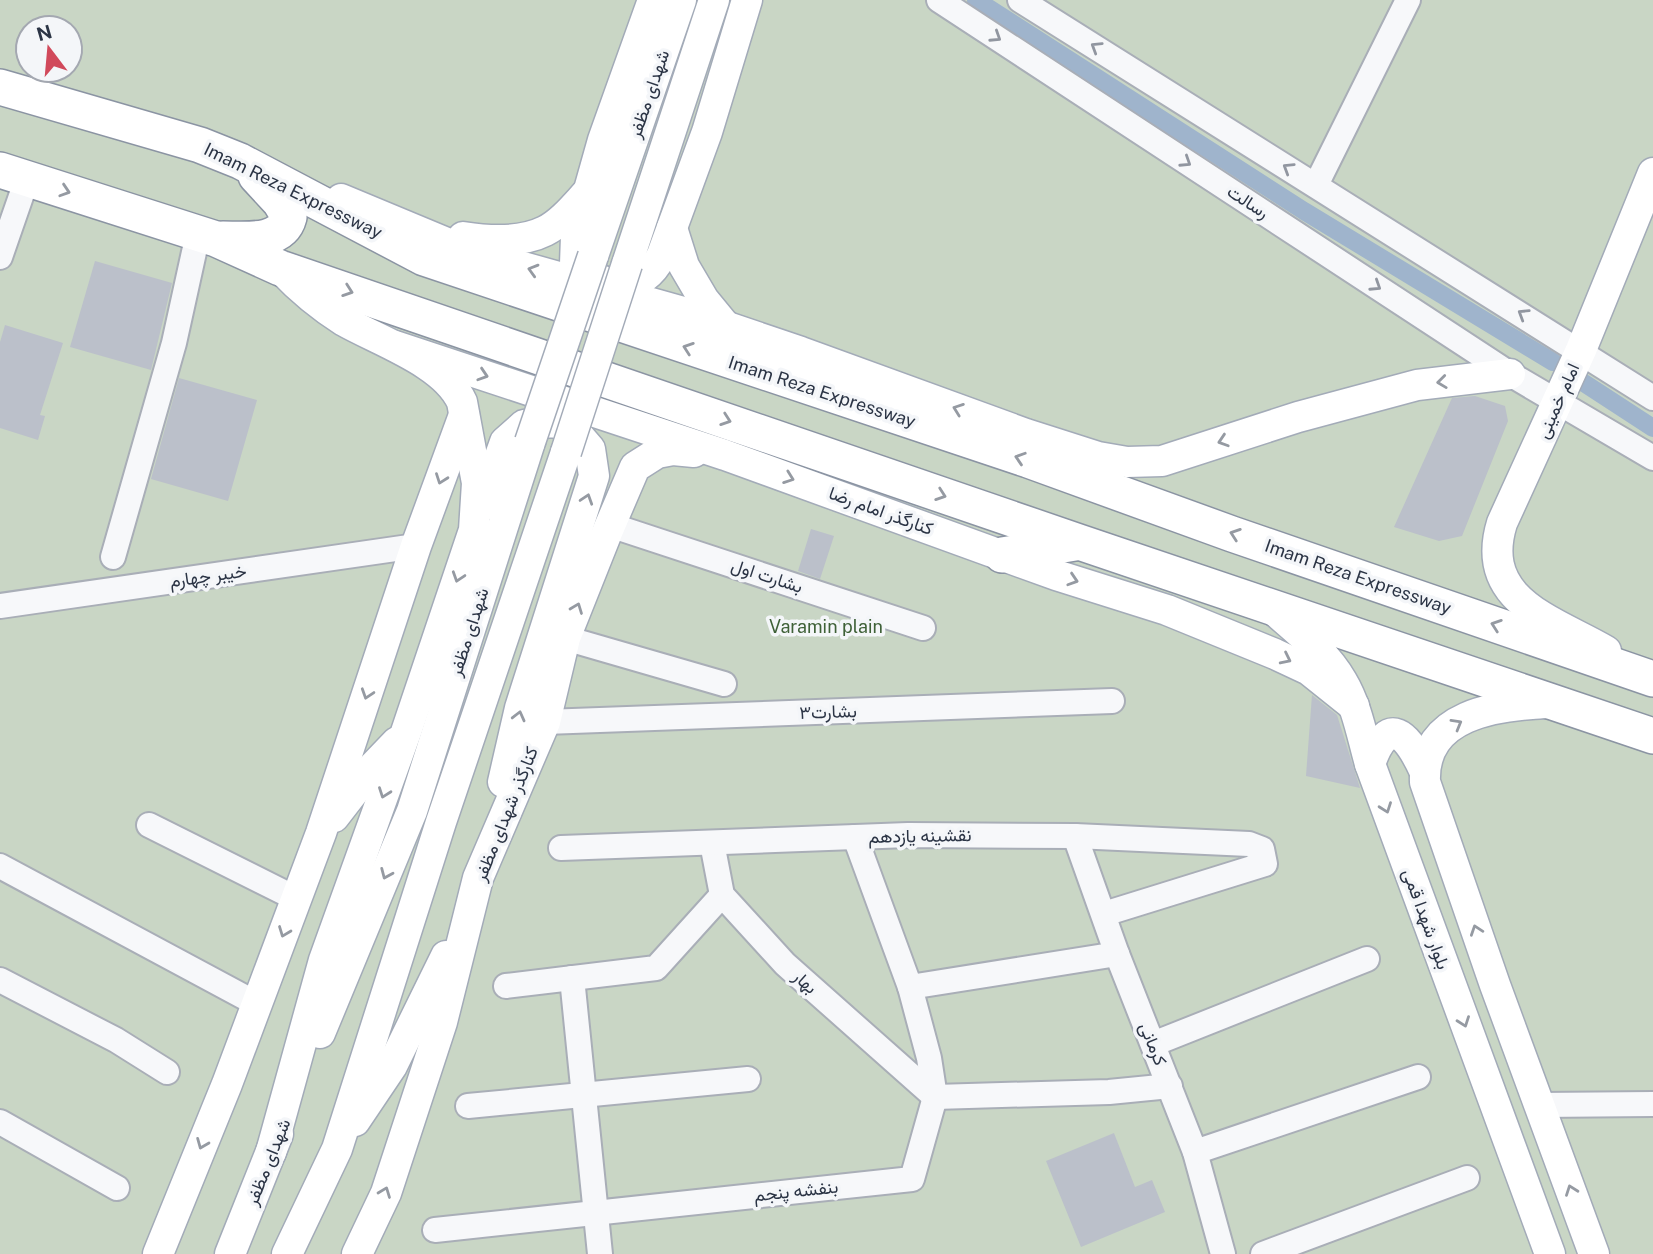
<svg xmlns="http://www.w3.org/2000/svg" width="1653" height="1254" viewBox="0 0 1653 1254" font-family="'Public Sans',Vazirmatn,sans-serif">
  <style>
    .green { fill: #c9d6c5; fill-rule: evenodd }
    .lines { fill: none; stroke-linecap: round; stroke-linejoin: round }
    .canal { stroke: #9fb4cc; stroke-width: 18 }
    .building { fill: #bbc0ca }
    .minor-casing { stroke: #a9aeb7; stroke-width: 28 }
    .major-casing { stroke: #a3abb8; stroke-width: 33 }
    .highway-casing { stroke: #8b94a3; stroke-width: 38 }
    .minor { stroke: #f7f8fa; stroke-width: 24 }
    .major { stroke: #fff; stroke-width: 30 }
    .highway { stroke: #fff; stroke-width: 35 }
    .major-bridge-casing { stroke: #a3abb8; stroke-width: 33; stroke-linecap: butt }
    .major-bridge { stroke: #fff; stroke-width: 30 }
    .oneway { stroke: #9196a0 }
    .oneway2 { stroke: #959aa2 }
    .labels { text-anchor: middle; stroke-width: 7; stroke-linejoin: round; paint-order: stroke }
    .street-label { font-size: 18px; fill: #2b3445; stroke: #f4f6f9 }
    .park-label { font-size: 18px; fill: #3f6138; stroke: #f4f6f9 }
  </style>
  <rect width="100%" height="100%" fill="#e4e7ec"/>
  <!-- green -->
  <path class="green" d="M0,0h1653v1254h-1653zM28,28h42v42h-42z"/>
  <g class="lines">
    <!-- canal -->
    <g class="canal">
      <polyline points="976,0 1304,211 1553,362"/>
      <polyline points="1584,383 1653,428"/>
    </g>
  </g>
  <!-- building -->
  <g class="building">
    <polygon points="95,261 172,283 151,370 70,347"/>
    <polygon points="5,325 63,343 40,415 45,416 38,440 0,428 0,342"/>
    <polygon points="179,378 257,400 228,501 151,479"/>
    <polygon points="1475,396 1505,406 1508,421 1462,536 1439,541 1394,527 1452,398"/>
    <polygon points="811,529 834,536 820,579 798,571"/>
    <polygon points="1312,695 1337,715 1360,788 1306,776"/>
    <polygon points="1114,1133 1135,1187 1152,1180 1165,1212 1081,1247 1046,1161"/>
  </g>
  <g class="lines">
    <!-- minor casing -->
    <g class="minor-casing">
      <g id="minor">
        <polyline points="939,0 1510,374 1653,458"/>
        <polyline points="1020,0 1653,398"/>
        <polyline points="1316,185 1408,0"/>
        <polyline points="0,257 27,179"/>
        <polyline points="610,525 923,628"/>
        <polyline points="113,557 174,343 198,234"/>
        <polyline points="0,606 416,546"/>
        <polyline points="565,638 724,684"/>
        <polyline points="545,722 1112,701"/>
        <polyline points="149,825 297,899"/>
        <polyline points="1075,836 1117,954 1195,1152 1223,1254"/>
        <polyline points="712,843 722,895 785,964 935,1097"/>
        <polyline points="561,848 908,835 1075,836 1249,844 1262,849 1265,864 1104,914"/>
        <polyline points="0,866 257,1004"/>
        <polyline points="572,978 600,1254"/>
        <polyline points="0,980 116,1040 167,1072"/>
        <polyline points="506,986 656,968 722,895"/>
        <polyline points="910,987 1117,954"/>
        <polyline points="1153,1044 1367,959"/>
        <polyline points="935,1097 1109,1092 1170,1086"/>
        <polyline points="1539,1105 1653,1104"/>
        <polyline points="468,1106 748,1079"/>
        <polyline points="0,1122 117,1188"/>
        <polyline points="1195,1152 1418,1077"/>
        <polyline points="435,1230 912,1179 935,1097 929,1058 910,987 855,837"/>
        <polyline points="1263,1254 1467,1178"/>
      </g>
    </g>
    <!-- major casing -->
    <g class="major-casing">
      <g id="major">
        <path d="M653,0l-50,140 -27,96 -1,28c31,26 66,31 87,-9l45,-123 40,-132"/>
        <polyline points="341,199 466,251 683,312 801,352 1026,434 1098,457 1127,462 1162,461 1298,417 1417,385 1510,374"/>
        <polyline points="672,228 684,266 704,300 727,328"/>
        <path d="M463,237c26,4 58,6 82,-6 16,-8 29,-24 41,-37"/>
        <polyline points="593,256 681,0"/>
        <polyline points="627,264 714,0"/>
        <polyline points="395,346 725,455 1056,575 1167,610 1275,654 1309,670 1354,706"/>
        <polyline points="482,506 505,442 524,425 553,422 571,427 590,449 594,476 520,708 503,782"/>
        <path d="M1275,611c24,21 51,42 67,70 15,25 20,55 28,83l180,490"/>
        <path d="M1606,651c-53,-31 -128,-50 -104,-128l79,-173 72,-177"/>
        <path d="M1548,703c-51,2 -126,11 -123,79l70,203 99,269"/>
        <path d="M1370,764c18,-52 38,-29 54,6"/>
        <polyline points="334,817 372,768 397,742"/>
        <polyline points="320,1033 412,811 530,442"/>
        <polyline points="355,1121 392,1066 446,956"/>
        <path d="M271,1152l53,-192 82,-228 68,-202 3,-47 -15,-81c-17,-39 -83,-61 -118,-81 -24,-15 -44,-32 -63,-52"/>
        <polyline points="158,1254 227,1084 321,833 416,546 464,415"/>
        <polyline points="230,1254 278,1134"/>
        <polyline points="287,1254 337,1149 441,822 566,452"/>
        <polyline points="357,1254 386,1193 442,1022 478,878 545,722 565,638 608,530 635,467 657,453 673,450 694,452"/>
      </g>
    </g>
    <!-- highway casing -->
    <g class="highway-casing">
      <g id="highway">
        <polyline points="0,87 200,145 240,161 424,258 1028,460 1232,534 1653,679"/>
        <polyline points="0,170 216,239 280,268 1079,542 1653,736"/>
        <path d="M223,239c21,0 59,5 66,-22l-9,-15 -24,-26"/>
        <polyline points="1002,555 1075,543"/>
      </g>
    </g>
    <!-- minor -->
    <use href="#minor" class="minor"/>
    <!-- major -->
    <use href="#major" class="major"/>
    <!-- highway -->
    <use href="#highway" class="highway"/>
    <!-- major-bridge casing -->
    <g class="major-bridge-casing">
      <g id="major-bridge">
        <polyline points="530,442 593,256"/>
        <polyline points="566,452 627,264"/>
      </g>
    </g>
    <!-- major-bridge -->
    <use href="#major-bridge" class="major-bridge"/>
  </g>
  <!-- one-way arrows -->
  <defs><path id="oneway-chevron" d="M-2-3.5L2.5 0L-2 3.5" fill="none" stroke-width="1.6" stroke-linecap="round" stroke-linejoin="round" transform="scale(1.75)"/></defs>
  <g class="oneway">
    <use href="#oneway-chevron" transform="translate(996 37) rotate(33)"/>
    <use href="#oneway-chevron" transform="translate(1096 47) rotate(-148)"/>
    <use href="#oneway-chevron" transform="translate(1186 162) rotate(33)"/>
    <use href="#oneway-chevron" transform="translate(1288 168) rotate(-148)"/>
    <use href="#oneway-chevron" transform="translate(1376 286) rotate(33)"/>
    <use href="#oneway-chevron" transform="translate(1523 314) rotate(-148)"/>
  </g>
  <g class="oneway2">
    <use href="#oneway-chevron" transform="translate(65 191) rotate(18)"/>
    <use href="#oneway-chevron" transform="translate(533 270) rotate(-164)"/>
    <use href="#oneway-chevron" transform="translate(348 291) rotate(19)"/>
    <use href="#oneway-chevron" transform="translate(688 348) rotate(-161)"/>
    <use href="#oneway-chevron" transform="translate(483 375) rotate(18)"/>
    <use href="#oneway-chevron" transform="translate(1442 382) rotate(173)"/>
    <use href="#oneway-chevron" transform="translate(958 409) rotate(-160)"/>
    <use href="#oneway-chevron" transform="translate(726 420) rotate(19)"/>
    <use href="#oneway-chevron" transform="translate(1223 441) rotate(162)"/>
    <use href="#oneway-chevron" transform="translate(1020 458) rotate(-162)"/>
    <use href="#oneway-chevron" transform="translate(789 478) rotate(20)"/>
    <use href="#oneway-chevron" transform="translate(441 479) rotate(110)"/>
    <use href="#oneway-chevron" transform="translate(941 495) rotate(19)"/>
    <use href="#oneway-chevron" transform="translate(587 499) rotate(-72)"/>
    <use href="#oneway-chevron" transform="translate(1235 534) rotate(-161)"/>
    <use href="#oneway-chevron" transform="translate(458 577) rotate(108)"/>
    <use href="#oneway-chevron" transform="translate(1073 580) rotate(18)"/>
    <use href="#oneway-chevron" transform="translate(577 608) rotate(-69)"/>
    <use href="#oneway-chevron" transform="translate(1496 625) rotate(-161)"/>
    <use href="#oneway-chevron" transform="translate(1286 659) rotate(26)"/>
    <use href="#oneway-chevron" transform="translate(367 694) rotate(108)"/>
    <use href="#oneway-chevron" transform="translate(519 716) rotate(-76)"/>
    <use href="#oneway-chevron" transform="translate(1457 724) rotate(-30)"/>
    <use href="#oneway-chevron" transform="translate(384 793) rotate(110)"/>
    <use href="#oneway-chevron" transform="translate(1386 808) rotate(70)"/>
    <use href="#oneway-chevron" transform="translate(386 874) rotate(113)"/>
    <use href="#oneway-chevron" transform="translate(1476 930) rotate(-109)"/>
    <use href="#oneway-chevron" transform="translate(284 932) rotate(111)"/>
    <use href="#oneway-chevron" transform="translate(1464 1022) rotate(70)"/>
    <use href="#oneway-chevron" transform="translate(202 1144) rotate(112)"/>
    <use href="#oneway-chevron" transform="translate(1571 1190) rotate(-110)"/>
    <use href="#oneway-chevron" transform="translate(385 1192) rotate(-69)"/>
  </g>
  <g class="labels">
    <!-- street labels -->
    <g class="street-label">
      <text transform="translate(649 94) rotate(-71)" y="6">شهدای مظفر</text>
      <text transform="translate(293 191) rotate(26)" y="6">Imam Reza Expressway</text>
      <text transform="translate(1248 202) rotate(33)" y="6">رسالت</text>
      <text transform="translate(822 392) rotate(18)" y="6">Imam Reza Expressway</text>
      <text transform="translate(1558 401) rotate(-66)" y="6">امام خمینی</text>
      <text transform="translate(881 511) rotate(20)" y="6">کنارگذر امام رضا</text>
      <text transform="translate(208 576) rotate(-8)" y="6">خیبر چهارم</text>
      <text transform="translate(767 576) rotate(18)" y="6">بشارت اول</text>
      <text transform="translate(1358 577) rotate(19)" y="6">Imam Reza Expressway</text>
      <text transform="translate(469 632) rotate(-72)" y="6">شهدای مظفر</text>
      <text transform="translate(828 712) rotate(-2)" y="6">بشارت۳</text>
      <text transform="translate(506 814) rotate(-68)" y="6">کنارگذر شهدای مظفر</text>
      <text transform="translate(920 836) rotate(-1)" y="6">نقشینه یازدهم</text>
      <text transform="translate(1426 919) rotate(70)" y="6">بلوار شهدا قمی</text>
      <text transform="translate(805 982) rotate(42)" y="6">بهار</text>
      <text transform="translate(1153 1044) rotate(68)" y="6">کرمانی</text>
      <text transform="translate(268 1162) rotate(-68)" y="6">شهدای مظفر</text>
      <text transform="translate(796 1191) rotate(-6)" y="6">بنفشه پنجم</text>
    </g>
    <!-- park labels -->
    <g class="park-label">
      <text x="826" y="633">Varamin plain</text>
    </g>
  </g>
  <!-- north arrow -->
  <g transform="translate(49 49) rotate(344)"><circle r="33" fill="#f4f6f9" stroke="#a4a8b1" stroke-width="2"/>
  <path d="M0-5L12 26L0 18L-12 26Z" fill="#d1495b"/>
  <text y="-10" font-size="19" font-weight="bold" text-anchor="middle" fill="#2b3445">N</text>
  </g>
</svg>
